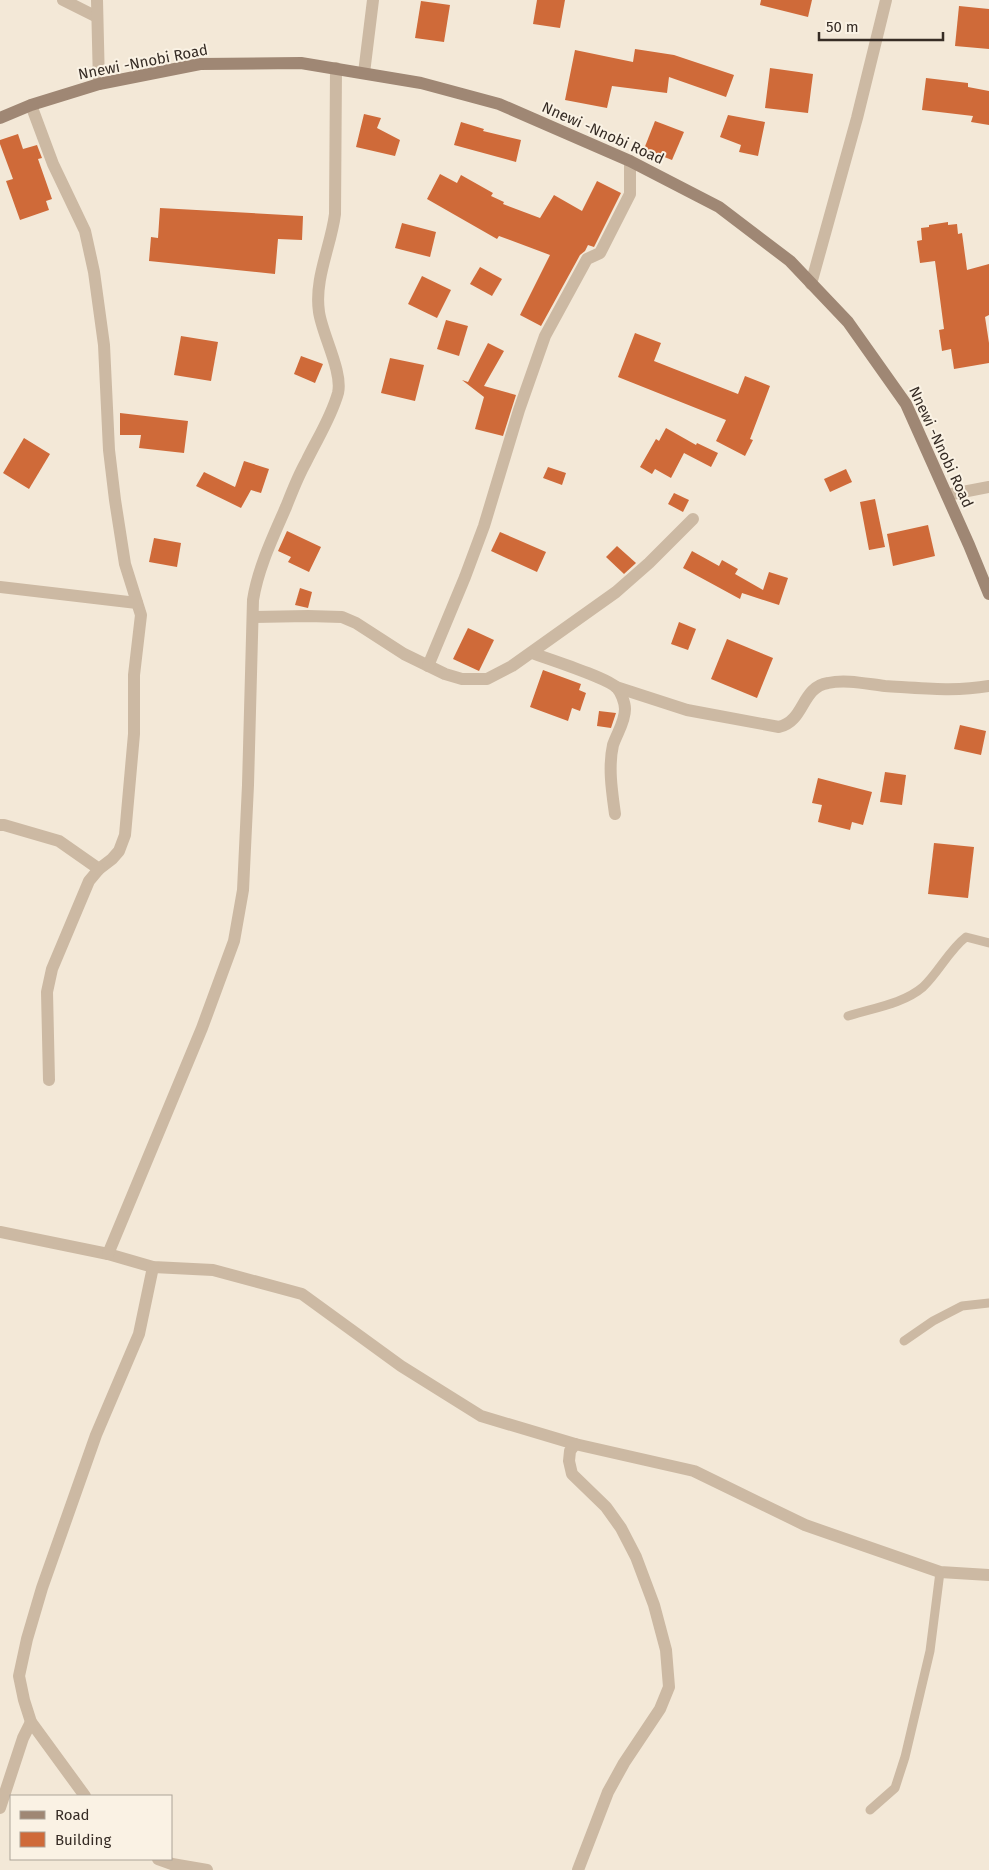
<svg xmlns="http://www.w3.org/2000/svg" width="989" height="1870" viewBox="0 0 989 1870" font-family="'Fira Sans',sans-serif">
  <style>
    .building { fill: #cf6a39 }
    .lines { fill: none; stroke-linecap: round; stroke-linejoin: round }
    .service { stroke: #ccb9a3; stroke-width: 9 }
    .minor { stroke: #ccb9a3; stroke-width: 12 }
    .tertiary { stroke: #ccb9a3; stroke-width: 12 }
    .secondary { stroke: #9f8774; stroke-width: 12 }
    .labels { text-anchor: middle; stroke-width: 4; stroke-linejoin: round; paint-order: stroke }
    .street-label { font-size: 15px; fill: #362c25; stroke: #faf2e4 }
  </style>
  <rect width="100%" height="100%" fill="#f3e8d7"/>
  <!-- building -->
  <g class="building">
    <polygon points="537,0 565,0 560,28 533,24"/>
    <polygon points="761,0 812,0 808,17 760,5"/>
    <polygon points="421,1 450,5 444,42 415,38"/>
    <polygon points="959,6 989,9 989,49 955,46"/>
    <polygon points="635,49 674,55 734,75 726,97 669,77 667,93 612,86 607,108 565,100 575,50 633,62"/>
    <polygon points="770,68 813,74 808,113 765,108"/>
    <polygon points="926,78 968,83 968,87 989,91 989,125 971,122 973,116 922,110"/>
    <polygon points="364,114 381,118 377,128 400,140 395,156 356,147"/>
    <polygon points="728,115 765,122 758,156 739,152 741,145 720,137"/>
    <polygon points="655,121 684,132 672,160 644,149"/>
    <polygon points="461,122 484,129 483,131 521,140 516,162 454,145"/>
    <polygon points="18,134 23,149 37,145 42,158 38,159 52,199 46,201 49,210 20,220 6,181 13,179 0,144 0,140"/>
    <polygon points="440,174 457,183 461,175 493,193 491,196 504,202 503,204 540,218 554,195 582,211 597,181 621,193 594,247 588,245 585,251 580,255 541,326 520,315 550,255 499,236 497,239 427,199"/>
    <polygon points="160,208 303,216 302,240 278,239 275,274 149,261 151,237 158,238"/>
    <polygon points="948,222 948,225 957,224 958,234 962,233 967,270 989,264 989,315 985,317 989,343 989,363 954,369 951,349 942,351 939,330 944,329 935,261 920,263 917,241 922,240 921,228 929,227 929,225"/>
    <polygon points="402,223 436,232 430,257 395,248"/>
    <polygon points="480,267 502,279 492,296 470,284"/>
    <polygon points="422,276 451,290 437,318 408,304"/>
    <polygon points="446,320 468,326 459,356 437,349"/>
    <polygon points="635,333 661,343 654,361 738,394 745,376 770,386 750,439 753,440 745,456 716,441 726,420 618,377"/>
    <polygon points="181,336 218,342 211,381 174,375"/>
    <polygon points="488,343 504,351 484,386 516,395 503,436 475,429 484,397 462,380 468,382"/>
    <polygon points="301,356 323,364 315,383 294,374"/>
    <polygon points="390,358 424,365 415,401 381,393"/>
    <polygon points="120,413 188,421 184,453 139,448 141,435 120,435"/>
    <polygon points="666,428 696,445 697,443 718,453 711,467 684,453 671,478 655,469 652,474 640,467 656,439 659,441"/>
    <polygon points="24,438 50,454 29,489 3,473"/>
    <polygon points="244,461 269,469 261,493 251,490 241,508 196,486 204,472 235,487"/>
    <polygon points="548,467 566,473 562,485 543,478"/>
    <polygon points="846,469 852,482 830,492 824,479"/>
    <polygon points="674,493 689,500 683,512 668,504"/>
    <polygon points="875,499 885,547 869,550 860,502"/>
    <polygon points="928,525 935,556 893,566 887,534"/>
    <polygon points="287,531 321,547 309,572 288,562 291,557 278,551"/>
    <polygon points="500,532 546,552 537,572 491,551"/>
    <polygon points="154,538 181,543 177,567 149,562"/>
    <polygon points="617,546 636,563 624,574 606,557"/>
    <polygon points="692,551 719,566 722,560 738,569 735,574 763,590 769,572 788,578 779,605 742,593 740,599 683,568"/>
    <polygon points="300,588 312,592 308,608 295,605"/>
    <polygon points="679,622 696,629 688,650 671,644"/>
    <polygon points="468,628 494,640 479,671 453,659"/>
    <polygon points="727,639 773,658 757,698 711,679"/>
    <polygon points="543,670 581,684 579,690 586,693 580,711 572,708 568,721 530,707"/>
    <polygon points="599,711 616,713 611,728 597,726"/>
    <polygon points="960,725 986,731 981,755 954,749"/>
    <polygon points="885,772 906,775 902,805 880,802"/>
    <polygon points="818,778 872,792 863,825 852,822 850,830 818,822 822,805 812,803"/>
    <polygon points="934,843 974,847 968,898 928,894"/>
  </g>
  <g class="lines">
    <!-- service -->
    <g class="service">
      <path d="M848,1016c25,-8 55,-12 75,-29 16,-15 26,-37 43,-50l23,6"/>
      <polyline points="904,1341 933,1321 962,1306 989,1303"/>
      <polyline points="870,1810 895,1788 905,1757 930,1651 940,1572"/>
    </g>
    <!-- minor -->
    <g class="minor">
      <polyline points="63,0 97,17"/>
      <polyline points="97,0 99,84"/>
      <polyline points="364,73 373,0"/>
      <polyline points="31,105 53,164 85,231 94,272 104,345 109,450 115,500 125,564 141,615 134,675 134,734 125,835 119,851 112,859 99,869 89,881 52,969 47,992 49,1080"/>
      <polyline points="947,495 989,487"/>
      <polyline points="0,587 137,603"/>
      <polyline points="253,617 308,616 342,617 356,623 404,654 445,674 462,679 487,679 512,666 616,592 649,563 693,519"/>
      <path d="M532,653c16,6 76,25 85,35 4,4 8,15 8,21 0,13 -8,24 -12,36 -5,22 -1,47 2,69"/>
      <polyline points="428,666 465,577 484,526 519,410 545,336 587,259 600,253 630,194 630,161"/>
      <path d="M616,687l71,23 92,17c26,-6 22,-40 49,-44 18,-4 39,1 57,3 34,2 71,6 104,0"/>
      <polyline points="0,825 4,825 59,841 99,869"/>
      <polyline points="0,1232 108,1254 153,1267 213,1270 302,1294 401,1366 481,1416 575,1444 694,1471 805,1525 940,1572 989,1575"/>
      <path d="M108,1254l94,-226 32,-87 9,-51 5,-105 5,-185c5,-32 20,-63 33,-93 6,-15 12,-31 20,-45 11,-23 25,-44 32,-69 5,-21 -16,-59 -19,-81 -5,-33 12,-66 16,-98l1,-146"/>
      <polyline points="575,1444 570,1451 569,1461 572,1474 606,1507 621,1528 636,1557 654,1605 666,1650 669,1687 660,1709 624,1763 608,1792 578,1870"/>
      <polyline points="85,1796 31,1722 24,1700 19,1676 27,1639 42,1588 96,1435 139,1334 153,1267"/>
      <polyline points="0,1808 23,1738 31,1722"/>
      <polyline points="158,1859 172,1864 207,1870"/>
    </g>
    <!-- tertiary -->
    <polyline class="tertiary" points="811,284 857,118 886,0"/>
    <!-- secondary -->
    <polyline class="secondary" points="0,118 31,105 99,84 200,64 301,63 421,83 499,104 630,161 719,207 790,261 848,322 906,404 969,545 989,594"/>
  </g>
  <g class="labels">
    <!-- street labels -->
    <g class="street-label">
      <text transform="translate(143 62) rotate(-11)" y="5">Nnewi -Nnobi Road</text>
      <text transform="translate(603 133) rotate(24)" y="5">Nnewi -Nnobi Road</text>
      <text transform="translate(941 447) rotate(65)" y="5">Nnewi -Nnobi Road</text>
    </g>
  </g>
  <!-- legend -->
  <rect x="10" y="1795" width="162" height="65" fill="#faf2e4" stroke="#aca398"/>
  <rect x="20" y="1811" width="25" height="8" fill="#9f8774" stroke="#aca398"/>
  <text x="55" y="1820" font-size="15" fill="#362c25">Road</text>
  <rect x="20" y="1832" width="25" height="15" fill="#cf6a39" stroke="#aca398"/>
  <text x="55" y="1845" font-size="15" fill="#362c25">Building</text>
  <!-- scale -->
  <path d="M819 32v8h124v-8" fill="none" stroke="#362c25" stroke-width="2.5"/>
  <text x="826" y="32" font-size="15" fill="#362c25" stroke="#faf2e4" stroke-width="4" paint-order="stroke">50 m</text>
</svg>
